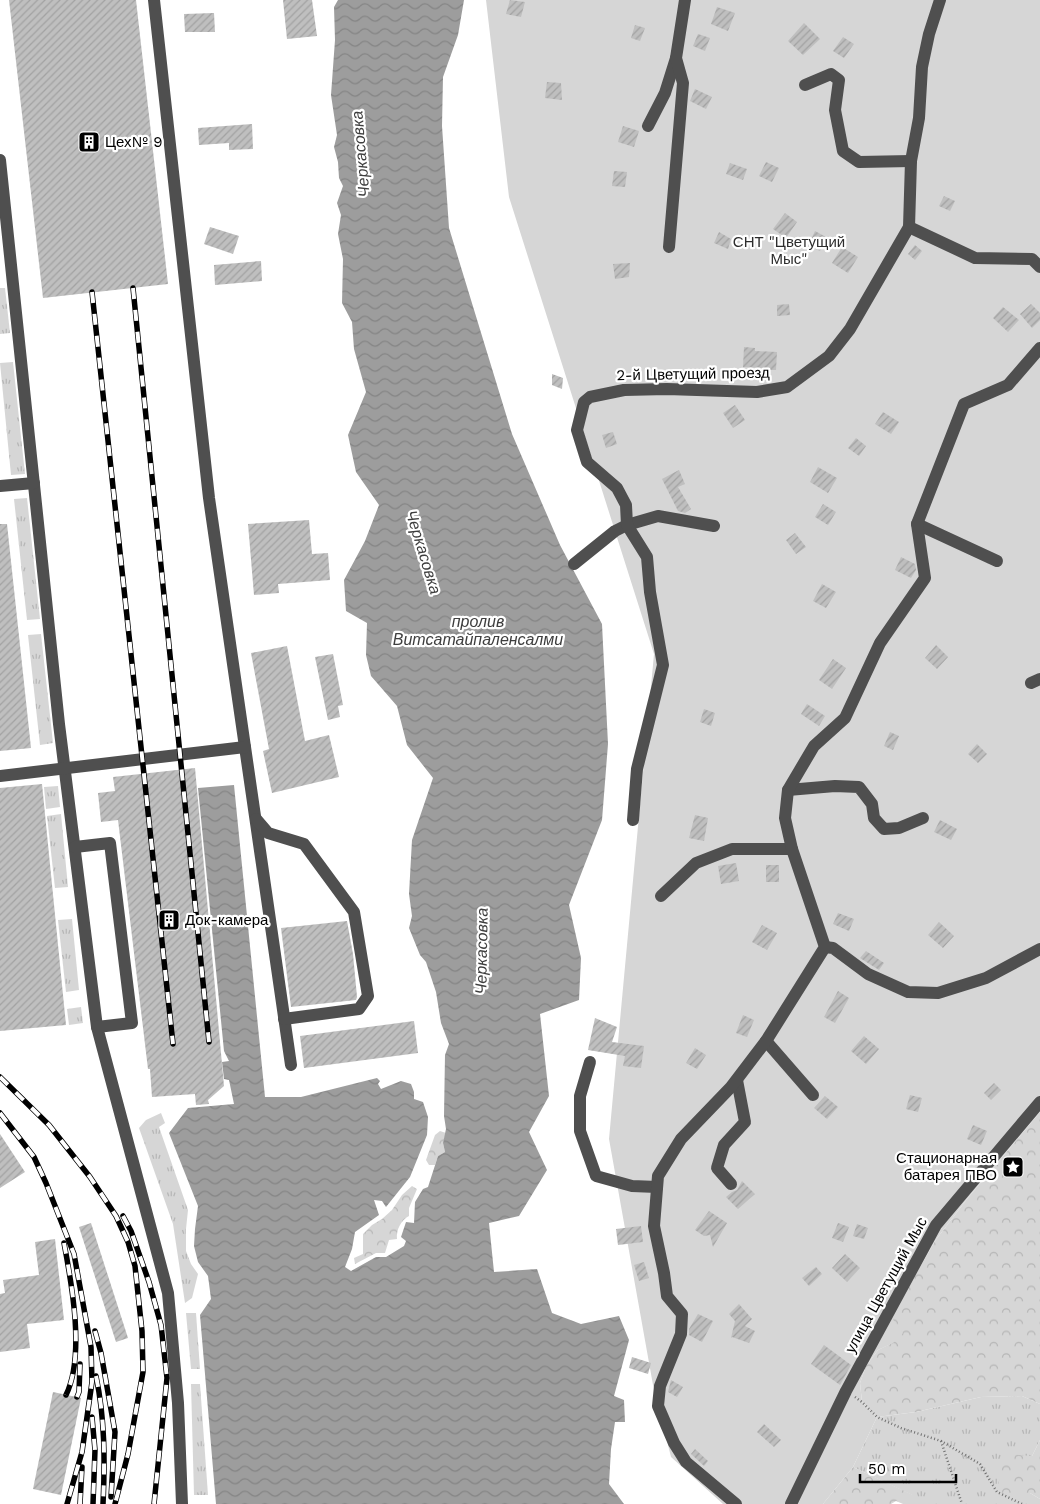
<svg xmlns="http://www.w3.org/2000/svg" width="1040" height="1504" viewBox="0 0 1040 1504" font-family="'Work Sans',sans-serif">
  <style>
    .grass { fill: url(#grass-tufts) }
    .forest { fill: url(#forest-crowns) }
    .garden { fill: #d6d6d6 }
    .water { fill: url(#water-waves) }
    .building { fill: url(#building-hatch) }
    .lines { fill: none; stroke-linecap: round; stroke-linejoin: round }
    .path { stroke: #717171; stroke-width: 2.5; stroke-dasharray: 1 2.5; stroke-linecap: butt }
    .minor { stroke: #4f4f4f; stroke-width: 12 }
    .rail-casing { stroke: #000; stroke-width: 5.5 }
    .rail { stroke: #fff; stroke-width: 4; stroke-dasharray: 11; stroke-linecap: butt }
    .labels { text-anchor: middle; stroke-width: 4.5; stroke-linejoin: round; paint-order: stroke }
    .poi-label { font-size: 15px; fill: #000; stroke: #fff; text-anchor: start }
    .park-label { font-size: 15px; fill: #2d2d2d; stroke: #fff }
    .street-label { font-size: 15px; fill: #000; stroke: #fff }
    .water-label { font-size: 16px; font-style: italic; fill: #3e3e3e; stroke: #fff }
  </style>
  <defs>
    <pattern id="grass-tufts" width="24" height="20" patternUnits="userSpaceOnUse" patternTransform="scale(1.25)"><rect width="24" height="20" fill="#d6d6d6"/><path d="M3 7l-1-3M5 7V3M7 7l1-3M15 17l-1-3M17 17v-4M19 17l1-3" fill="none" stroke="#b6b6b6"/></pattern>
    <pattern id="forest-crowns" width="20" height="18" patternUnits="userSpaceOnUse" patternTransform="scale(1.25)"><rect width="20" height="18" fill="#d6d6d6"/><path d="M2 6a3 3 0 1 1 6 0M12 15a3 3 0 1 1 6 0" fill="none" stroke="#b6b6b6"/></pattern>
    <pattern id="water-waves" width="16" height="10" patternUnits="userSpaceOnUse" patternTransform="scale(1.25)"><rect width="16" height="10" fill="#9d9d9d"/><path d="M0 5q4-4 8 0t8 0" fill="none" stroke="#858585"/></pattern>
    <pattern id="building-hatch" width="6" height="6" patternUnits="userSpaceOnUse" patternTransform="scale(1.25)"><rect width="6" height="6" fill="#bfbfbf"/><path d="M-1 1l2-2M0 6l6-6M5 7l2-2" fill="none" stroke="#a2a2a2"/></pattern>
  </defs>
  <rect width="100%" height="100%" fill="#fff"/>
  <!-- grass -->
  <g class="grass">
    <polygon points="0,288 5,288 10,333 0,334"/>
    <polygon points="13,362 25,474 11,475 0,363"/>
    <polygon points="27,498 40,619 27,620 14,499"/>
    <polygon points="41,634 53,743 40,745 28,635"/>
    <polygon points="58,786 60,807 46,809 44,787"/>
    <polygon points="61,814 68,887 55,888 47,816"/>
    <polygon points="72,919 79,990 66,992 58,920"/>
    <polygon points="81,1007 83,1023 69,1025 67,1009"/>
    <polygon points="161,1113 165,1123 159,1127 188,1210 186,1229 186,1251 191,1264 198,1274 192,1298 185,1303 173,1224 139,1128 146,1120"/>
    <polygon points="186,1313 196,1313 200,1369 191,1369"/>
    <polygon points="191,1384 200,1384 208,1495 194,1495"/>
    <polygon points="1022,1396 1040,1404 1040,1440 1032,1456 1030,1493 1040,1499 1040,1504 912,1504 912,1495 853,1467 877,1417 916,1412 981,1397"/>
  </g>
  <!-- forest -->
  <g class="forest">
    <polygon points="1040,1112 1040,1404 1022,1396 981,1397 916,1412 877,1417 862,1402 860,1383 866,1366 878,1350 892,1343 896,1326 891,1317 935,1241 967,1199"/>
    <polygon points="440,1131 446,1133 443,1143 445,1152 438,1156 435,1165 429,1165 426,1160 435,1135"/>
    <path d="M412,1186l5,3 -8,19v8c-8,4 -13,14 -12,23l-8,1 -4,13h-9l-21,11 -1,-6 9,-4v-20l9,-9 10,-6 10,-9 10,-15z"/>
    <polygon points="1040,1440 1040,1499 1030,1493 1014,1500 997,1492 1004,1454 1032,1456"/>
    <polygon points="853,1467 913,1495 912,1504 903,1504 896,1501 891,1504 823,1504"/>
  </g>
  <!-- garden -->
  <polygon class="garden" points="486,0 1040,0 1040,1112 967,1199 935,1241 891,1317 903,1333 893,1343 878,1350 866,1366 860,1383 862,1402 877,1417 853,1467 823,1504 723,1504 671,1457 653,1385 609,1139 654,654 509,197"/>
  <!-- water -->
  <polygon class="water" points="338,0 464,0 458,35 443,77 442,126 449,228 512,434 560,545 602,624 608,744 602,820 569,905 581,958 579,1000 540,1014 549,1096 529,1132 547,1170 519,1216 489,1223 494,1272 537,1269 552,1313 581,1324 619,1316 629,1340 614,1396 624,1400 625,1422 615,1422 611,1449 609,1484 624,1504 216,1504 200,1315 211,1299 208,1276 198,1262 194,1246 195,1229 198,1206 169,1133 188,1108 234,1104 229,1080 224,1079 222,1062 229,1061 224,1051 198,788 234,785 265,1097 301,1097 377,1078 380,1081 378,1084 381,1089 401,1081 411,1084 414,1092 414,1099 423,1102 428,1117 427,1135 410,1177 386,1207 382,1201 374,1200 379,1215 355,1232 352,1249 345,1267 351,1271 376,1257 386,1257 404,1246 406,1241 401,1237 406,1222 414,1223 415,1202 423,1189 428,1187 438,1156 445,1152 443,1143 446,1129 444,1116 445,1055 449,1044 441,1023 436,992 426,962 420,955 409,928 412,916 409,894 412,840 433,778 407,745 397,706 371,676 366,655 367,623 346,611 344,580 365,541 379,505 356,472 348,435 366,392 354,349 352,322 342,303 343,259 338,234 341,215 337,203 343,186 339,178 338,162 334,147 337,135 331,95 335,40 334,7"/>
  <!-- building -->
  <g class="building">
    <polygon points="9,0 136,0 168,284 43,298"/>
    <polygon points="283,0 312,0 317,36 287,39"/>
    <polygon points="510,0 525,2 521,17 506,14"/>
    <polygon points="717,7 735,13 728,31 711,24"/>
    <polygon points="214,13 215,32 185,32 184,14"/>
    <polygon points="804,23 820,39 803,55 788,41"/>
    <polygon points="635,25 645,28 640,41 631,38"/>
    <polygon points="698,34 710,38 705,51 693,46"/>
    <polygon points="843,37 854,44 844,58 833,51"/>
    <polygon points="547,82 561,83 562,100 545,98"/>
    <polygon points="695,89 712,97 706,109 690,101"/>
    <polygon points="252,124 253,149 229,150 229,143 199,145 198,128"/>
    <polygon points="623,126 639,131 634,147 618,142"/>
    <polygon points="766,162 779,168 772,182 759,176"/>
    <polygon points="730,163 747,169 743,180 726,174"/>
    <polygon points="614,171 627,172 625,187 612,186"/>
    <polygon points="944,196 955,201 950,211 939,206"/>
    <polygon points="785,213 797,222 786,238 773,229"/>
    <polygon points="210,227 239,236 233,254 204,244"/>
    <polygon points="815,231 826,237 820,251 808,246"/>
    <polygon points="719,232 731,239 728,249 714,243"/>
    <polygon points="915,245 922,251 915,260 908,254"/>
    <polygon points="842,247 858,257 848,273 832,263"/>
    <polygon points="261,261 262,281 215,285 214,265"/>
    <polygon points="630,263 629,277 615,279 613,264"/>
    <polygon points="789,304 790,315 777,316 777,305"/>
    <polygon points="1031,304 1040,313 1040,320 1032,328 1020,314"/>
    <polygon points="1003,307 1019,320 1008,332 993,318"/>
    <polygon points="744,347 755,348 755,351 777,352 776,370 762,370 762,368 743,367"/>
    <polygon points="552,374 563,378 562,389 552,385"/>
    <polygon points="735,405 745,420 733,428 723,413"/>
    <polygon points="883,412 899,422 891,434 875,424"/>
    <polygon points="613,432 617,444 606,448 602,435"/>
    <polygon points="856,438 866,446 859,456 848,448"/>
    <polygon points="818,467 837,478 828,493 810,482"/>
    <polygon points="679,470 685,484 678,487 691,509 685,513 678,511 662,479"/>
    <polygon points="823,504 836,512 828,525 815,517"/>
    <polygon points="309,520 312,554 328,553 330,580 278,584 279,593 254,595 248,524"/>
    <polygon points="0,524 7,524 31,748 0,751"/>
    <polygon points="795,533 806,547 796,554 786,540"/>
    <polygon points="901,557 915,564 916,570 911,578 895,570"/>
    <polygon points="822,584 836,592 826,608 813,601"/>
    <polygon points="936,645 948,657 937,669 925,658"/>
    <polygon points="287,646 305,741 329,735 339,777 272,793 263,751 269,749 251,653"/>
    <polygon points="333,654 343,705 338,706 340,717 328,720 315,657"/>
    <polygon points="833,659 846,668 832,689 819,680"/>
    <polygon points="807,704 825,716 819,726 801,714"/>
    <polygon points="704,709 715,713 711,726 700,722"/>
    <polygon points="890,732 899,736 893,750 884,746"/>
    <polygon points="977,744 987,754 978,763 968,754"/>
    <polygon points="195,768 224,1086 208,1100 209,1104 196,1105 195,1094 152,1097 150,1069 148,1069 118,820 101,822 98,793 115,791 113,777"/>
    <polygon points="42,784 66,1025 0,1031 0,788"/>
    <polygon points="695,815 708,818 704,841 689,838"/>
    <polygon points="940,820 957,829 951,840 934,832"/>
    <polygon points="736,863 739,881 721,884 718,866"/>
    <rect x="766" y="865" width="13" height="17"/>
    <polygon points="838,913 854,919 849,931 833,924"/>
    <polygon points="347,921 353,954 357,997 356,1000 291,1007 281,928"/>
    <polygon points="939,922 954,936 943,948 928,935"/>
    <polygon points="762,925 777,933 767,950 752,942"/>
    <polygon points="866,951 884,963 879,970 860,958"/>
    <polygon points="838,991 849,998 835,1023 824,1017"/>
    <polygon points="743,1015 754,1020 747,1037 736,1033"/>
    <polygon points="595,1018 617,1027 612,1042 644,1046 641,1068 623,1066 625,1056 588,1050"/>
    <polygon points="414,1021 418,1053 304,1068 300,1036"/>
    <polygon points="864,1036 879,1049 866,1064 851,1051"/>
    <polygon points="695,1048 706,1055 697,1069 686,1063"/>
    <polygon points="994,1083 1001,1090 991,1100 984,1093"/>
    <polygon points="910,1095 922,1098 918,1112 906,1109"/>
    <polygon points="825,1096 838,1107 827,1119 814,1108"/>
    <polygon points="973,1125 987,1131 981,1145 967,1139"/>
    <polygon points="0,1134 25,1172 0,1188"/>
    <polygon points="742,1181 755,1194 738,1209 726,1197 732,1192 737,1190"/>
    <polygon points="709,1211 727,1223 713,1247 710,1235 704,1236 695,1230"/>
    <polygon points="91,1223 128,1338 116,1342 79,1227"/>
    <polygon points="838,1223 849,1227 843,1242 832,1238"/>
    <polygon points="857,1224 868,1228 864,1239 853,1236"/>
    <polygon points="641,1226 643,1242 618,1245 616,1229"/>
    <polygon points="55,1239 64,1320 27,1324 30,1348 0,1352 0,1294 5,1293 3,1280 39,1275 35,1242"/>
    <polygon points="845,1254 860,1268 847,1282 832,1268"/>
    <polygon points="644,1262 649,1278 639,1281 634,1265"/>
    <polygon points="816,1267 822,1274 809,1286 802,1278"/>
    <polygon points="739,1304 752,1319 745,1326 755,1331 749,1343 732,1337 731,1338 735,1321 729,1314"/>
    <polygon points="698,1314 713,1321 702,1342 689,1335 689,1329"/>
    <polygon points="824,1345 851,1365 840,1385 811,1364"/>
    <polygon points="632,1357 651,1363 648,1374 629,1368"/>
    <polygon points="671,1380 683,1387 677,1397 668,1392"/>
    <polygon points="53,1392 81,1398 61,1495 33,1489"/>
    <polygon points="764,1424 781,1440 774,1447 757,1432"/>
    <polygon points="695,1449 708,1461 704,1466 691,1454"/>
  </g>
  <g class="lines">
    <!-- path -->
    <g class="path">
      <polyline points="855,1397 862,1402 877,1417 901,1428 941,1441 980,1464 997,1492 1022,1504"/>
      <polyline points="941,1441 962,1504"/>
    </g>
    <!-- minor -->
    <g class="minor">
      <polyline points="154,0 209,498 291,1065"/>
      <polyline points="805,85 831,74 839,80 835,110 843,151 859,162 911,161"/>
      <polyline points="648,126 665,93 676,58"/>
      <polyline points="0,160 59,724 97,1027 168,1293 178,1403 182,1504"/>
      <polyline points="909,227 975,258 1032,259 1040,267"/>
      <polyline points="669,247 683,83 676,58 685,0"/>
      <polyline points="0,486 34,483"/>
      <polyline points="917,524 997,561"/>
      <polyline points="574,564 615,531 627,525 658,516 714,526"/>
      <polyline points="1031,683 1040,679"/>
      <polyline points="0,776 245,747"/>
      <polyline points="788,790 835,786 859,787 872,804 874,818 884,829 899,828 923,818"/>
      <polyline points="256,819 268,833 304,844 354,912 368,996 359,1009 284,1019"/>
      <polyline points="633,820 637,769 663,665 650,592 647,557 627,525 626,505 617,488 587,462 577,430 584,402 590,397 624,390 667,389 757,392 787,387 829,356 850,329 909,227 911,161 919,118 922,67 929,34 940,0"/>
      <polyline points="75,847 110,843 132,1023 97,1027"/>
      <polyline points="661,896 696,863 732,849 792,849"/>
      <polyline points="825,947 833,948 868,974 908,992 938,993 986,978 1040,949"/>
      <polyline points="766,1041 813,1095"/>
      <polyline points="590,1062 580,1096 580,1131 596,1176 632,1186 657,1187"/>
      <polyline points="731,1184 717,1168 724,1145 745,1122 737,1080"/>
      <polyline points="736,1504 686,1462 674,1443 658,1406 660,1386 681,1334 682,1314 667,1296 664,1273 654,1226 658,1176 681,1139 731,1087 766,1041 825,947 792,849 785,818 788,790 814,746 845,718 880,643 925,578 917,524 964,404 1008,385 1040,348"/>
      <polyline points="791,1504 846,1391 936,1225 1040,1102"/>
    </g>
    <!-- rail casing -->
    <g class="rail-casing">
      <g id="rail">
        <polyline points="133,288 209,1042"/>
        <polyline points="92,292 173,1044"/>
        <polyline points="0,1077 49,1125 90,1177 116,1216 128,1242 135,1266 142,1331 143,1372 128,1454 115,1504"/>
        <polyline points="0,1113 34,1157 46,1183 74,1254 91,1347 92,1382 82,1452 67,1504"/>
        <polyline points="123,1216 131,1231 149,1282 161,1325 167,1378 154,1504"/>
        <path d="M64,1243c8,42 21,113 2,152"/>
        <polyline points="95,1331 101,1353 115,1432 111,1497"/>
        <path d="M96,1376c9,43 9,85 7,128"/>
        <polyline points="77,1397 79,1392 80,1364"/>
        <polyline points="92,1417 95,1450 93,1504"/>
        <polyline points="80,1504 82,1467"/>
      </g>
    </g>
    <!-- rail -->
    <use href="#rail" class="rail"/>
  </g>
  <!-- icons -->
  <defs>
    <g id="building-square" transform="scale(1.125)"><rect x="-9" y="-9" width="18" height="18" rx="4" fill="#000" stroke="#fff"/><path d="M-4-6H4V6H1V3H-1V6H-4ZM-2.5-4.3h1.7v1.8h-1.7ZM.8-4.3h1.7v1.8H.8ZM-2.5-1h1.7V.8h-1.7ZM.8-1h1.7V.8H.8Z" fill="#fff"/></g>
    <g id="sight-square" transform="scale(1.125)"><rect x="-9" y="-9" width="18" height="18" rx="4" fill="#000" stroke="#fff"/><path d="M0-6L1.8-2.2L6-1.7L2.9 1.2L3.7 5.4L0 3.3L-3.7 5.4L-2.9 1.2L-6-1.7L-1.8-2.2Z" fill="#fff"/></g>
  </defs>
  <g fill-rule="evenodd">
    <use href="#building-square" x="89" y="142"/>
    <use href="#building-square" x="169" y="920"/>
    <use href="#sight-square" x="1013" y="1167"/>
  </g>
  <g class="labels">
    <!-- poi labels -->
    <g class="poi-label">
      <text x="105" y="147">Цех№ 9</text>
      <text x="185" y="925">Док-камера</text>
      <text x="997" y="1163" text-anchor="end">Стационарная<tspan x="997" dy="17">батарея ПВО</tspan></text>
    </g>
    <!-- park labels -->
    <g class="park-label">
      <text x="789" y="247">СНТ "Цветущий<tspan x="789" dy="17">Мыс"</tspan></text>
    </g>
    <!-- street labels -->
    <g class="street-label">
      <text transform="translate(693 374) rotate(-1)" y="5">2-й Цветущий проезд</text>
      <text transform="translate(886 1285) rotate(-61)" y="5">улица Цветущий Мыс</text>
    </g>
    <!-- water labels -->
    <g class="water-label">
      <text transform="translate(360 154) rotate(-95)" y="6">Черкасовка</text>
      <text transform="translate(424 552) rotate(73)" y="6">Черкасовка</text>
      <text x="478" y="627">пролив<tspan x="478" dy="18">Витсатайпаленсалми</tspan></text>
      <text transform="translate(481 951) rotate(-89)" y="6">Черкасовка</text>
    </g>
  </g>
  <!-- scale -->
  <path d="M860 1474v8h96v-8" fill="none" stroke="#000000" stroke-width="2.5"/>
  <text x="868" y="1474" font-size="15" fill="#000000" stroke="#ffffff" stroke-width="4" paint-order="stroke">50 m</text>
</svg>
